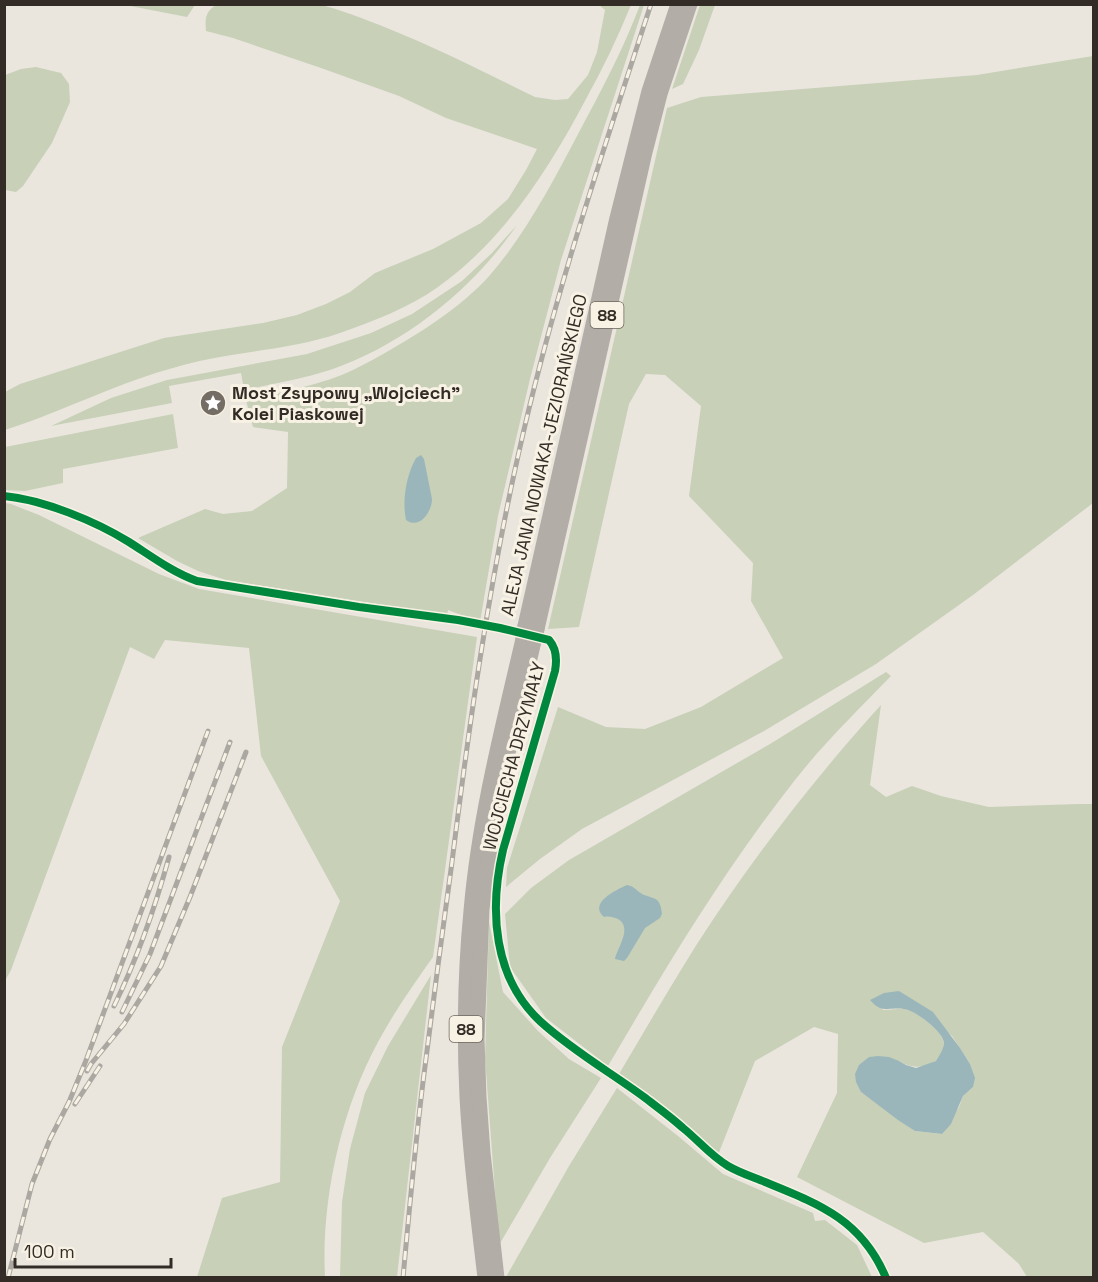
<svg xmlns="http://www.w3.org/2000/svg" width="1098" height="1282" viewBox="0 0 1098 1282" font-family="'Space Grotesk',sans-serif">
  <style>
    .green { fill: #c8d0b8; fill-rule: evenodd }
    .water { fill: #9ab6bb }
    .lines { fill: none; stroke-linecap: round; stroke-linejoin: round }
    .minor-tunnel { stroke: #c5c1b9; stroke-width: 9; stroke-dasharray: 9 4.5; stroke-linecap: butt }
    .minor { stroke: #c3beb7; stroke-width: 9 }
    .primary { stroke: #b2ada6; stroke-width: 15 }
    .rail-casing { stroke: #aba7a1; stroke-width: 5 }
    .rail { stroke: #f8f2e4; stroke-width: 3; stroke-dasharray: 9; stroke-linecap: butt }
    .primary-bridge { stroke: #b2ada6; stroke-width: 15 }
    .cycleway-casing { stroke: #f8f2e4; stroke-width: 11 }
    .cycleway { stroke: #00873e; stroke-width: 8 }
    .labels { text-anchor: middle; stroke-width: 6; stroke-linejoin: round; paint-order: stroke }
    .shield { fill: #f8f2e4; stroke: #6e675f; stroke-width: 1.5 }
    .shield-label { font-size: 16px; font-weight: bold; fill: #332c26 }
    .poi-label { font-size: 18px; font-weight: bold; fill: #332c26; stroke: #f8f2e4; text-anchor: start }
    .street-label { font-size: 18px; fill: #332c26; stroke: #f8f2e4 }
  </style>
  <rect width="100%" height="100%" fill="#eae6de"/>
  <!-- green -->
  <g class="green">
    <path d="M316,4c24,5 48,15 71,24 50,20 99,45 148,69l20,3 13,-1 20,-24 9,-23 8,-42 -6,-5h32c-13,32 -28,63 -45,94 -37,70 -82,141 -148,188 -29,21 -65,34 -98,46 -52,18 -108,18 -160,33 -61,16 -116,45 -175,64v-38l15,-8 144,-46 99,-15 34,-8 29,-11 24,-12 25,-19 58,-24 48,-26 27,-24 18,-29 11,-21 -91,-31 -47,-22 -78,-28 -88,-30 -27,-7c-1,-12 -1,-19 10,-26z"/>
    <polygon points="125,5 195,4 195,5 187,17"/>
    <path d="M640,5h4l-83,255 -31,119 -32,137 -18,106 -32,-12 -1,5 -221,-35 -28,-9 -21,-10 -39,-23 67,-29 18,5 29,-3 35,-23 1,-56 -35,-5 -7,-27c29,-6 57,-12 85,-21 15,-5 30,-13 45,-21 38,-21 85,-50 114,-83 34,-39 63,-93 87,-139 23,-43 46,-86 63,-131z"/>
    <polygon points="700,5 715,5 699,50 683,84 672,89"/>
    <polygon points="1093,56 1093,503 973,595 876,664 764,731 582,829 540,859 506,887 507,868 558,707 606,727 645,729 701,707 783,658 751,601 753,563 689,496 701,406 665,375 646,374 629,404 579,627 548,629 667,108 701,97 977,75"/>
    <polygon points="36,67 61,73 69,84 70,102 52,143 23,186 16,192 5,190 5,75 21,69"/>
    <path d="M517,225c-44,64 -113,120 -187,145 -28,9 -57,14 -86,20l-3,-17 -72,13 3,17 -121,23 60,-28 56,-18 140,-26 64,-21 41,-19 50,-33 30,-28z"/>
    <polygon points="173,414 178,448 63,469 63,483 25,491 5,490 5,447"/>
    <path d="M5,503l6,1 28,11 120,59 40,15 278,48 -44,320c-19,27 -39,55 -55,85 -37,68 -57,158 -53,235h-128l25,-79 58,-16 2,-135 58,-146 -79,-145 -12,-108 -84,-8 -11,19 -24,-12 -119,323 -6,11z"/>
    <path d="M886,672l5,4c-33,34 -67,67 -96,104 -71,90 -129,187 -187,286l-62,-48 -36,-51 -5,-53 26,-26 38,-28 201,-116z"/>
    <path d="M881,705l-11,80 16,12 26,-11 29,10 48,11 89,-3h15v473h-66l-8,-13 -36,-32 -59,11 -127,-66 40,-84 1,-59 -24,-7 -59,34 -37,94c-30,-30 -63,-58 -99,-81 26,-44 51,-87 78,-130 55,-85 116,-164 184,-239zM899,991l53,45 18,28 3,23 -10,9 -4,11 -18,27 -26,-3 -54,-39 38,-31c13,8 24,7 37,0 3,-5 8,-11 8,-17 0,-12 -27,-32 -38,-35 -7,-1 -16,1 -24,1z"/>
    <polygon points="489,922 503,992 538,1031 569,1059 601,1078 550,1158 499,1245 485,1058"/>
    <polygon points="431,975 397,1277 340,1277 342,1202 350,1149 365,1093 388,1046"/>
    <polygon points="617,1088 678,1136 723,1174 813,1213 815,1221 825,1220 857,1245 872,1277 506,1277 569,1166"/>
  </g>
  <!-- water -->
  <g class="water">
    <path d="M421,455l3,4 8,40c0,12 -12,31 -26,21 -4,-20 0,-44 10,-62z"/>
    <path d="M627,885c6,1 7,3 12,7 13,9 21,1 23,22l-2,4 -15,10 -18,30 -3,3 -9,-2c2,-11 18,-31 3,-40 -5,-2 -9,-3 -14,-2 -16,-14 12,-27 23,-32z"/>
    <path d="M899,991l34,21 27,36 10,16 5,14 -2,9 -10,9 -12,28 -9,10 -27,-3 -17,-11 -37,-28 -5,-10 -1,-8 4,-9 10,-8 9,-1 11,1 10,4 7,4 10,3 20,-7c3,-5 7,-11 8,-17 1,-11 -29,-34 -40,-35 -15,-2 -22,5 -34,-9l14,-7z"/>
  </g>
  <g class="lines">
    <!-- minor-tunnel -->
    <polyline class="minor-tunnel" points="458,620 500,628"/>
    <!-- minor -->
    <g class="minor">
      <path d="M4,496c40,4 91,25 125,46 22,14 43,30 68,39l162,26 99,13"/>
      <path d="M500,628l49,12c5,5 7,10 7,17 1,16 -7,33 -11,48 -10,37 -21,73 -31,109 -5,18 -11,35 -15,53 -6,36 -6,82 12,115 18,35 49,57 80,79 27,19 55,38 82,58 18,15 34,35 55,47 11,7 25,11 37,16 53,22 97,38 121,96"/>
    </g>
    <!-- primary -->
    <g class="primary">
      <polyline points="525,626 617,218 649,91 678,4"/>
      <polyline points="537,629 645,152 660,94 690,4"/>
      <path d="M485,1278c-7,-61 -15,-121 -18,-181 -3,-62 -2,-125 4,-186 8,-93 31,-182 52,-272"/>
      <polyline points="497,1278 483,1153 479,1097 477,1040 482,909 488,864 501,783 534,641"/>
    </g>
    <!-- rail casing -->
    <g class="rail-casing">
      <g id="rail">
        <path d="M114,1006c23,-47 41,-98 55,-149"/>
        <polyline points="122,1012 150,954 230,742"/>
        <polyline points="87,1071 91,1064 124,1024 161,966 190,897 246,752"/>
        <polyline points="75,1104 100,1066"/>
        <polyline points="8,1278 32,1184 50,1139 69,1102 85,1063 208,731"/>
        <path d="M403,1278c6,-66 12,-131 20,-196 9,-73 19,-147 29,-220 17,-136 36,-272 66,-406 34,-154 84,-302 133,-452"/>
      </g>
    </g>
    <!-- rail -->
    <use href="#rail" class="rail"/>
    <!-- primary-bridge -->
    <g class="primary-bridge">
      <polyline points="523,639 525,626"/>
      <polyline points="534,641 537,629"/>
    </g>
    <!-- cycleway casing -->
    <g class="cycleway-casing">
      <path id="cycleway" d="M4,496c40,4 91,25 125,46 22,14 43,30 68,39l162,26 99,13 42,8 49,12c8,9 8,20 6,31l-52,179c-14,60 -10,128 38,172 32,29 69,50 103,75 13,10 27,20 39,31 15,12 28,28 45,38 12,7 25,11 37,16 54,22 97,38 121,96"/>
    </g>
    <!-- cycleway -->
    <use href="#cycleway" class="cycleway"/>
  </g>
  <!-- icons -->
  <defs>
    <g id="sight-disc" transform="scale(1.35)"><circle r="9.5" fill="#736d66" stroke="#f8f2e4"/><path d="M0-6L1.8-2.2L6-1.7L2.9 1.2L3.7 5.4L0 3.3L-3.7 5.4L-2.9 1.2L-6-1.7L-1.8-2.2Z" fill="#fff"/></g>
  </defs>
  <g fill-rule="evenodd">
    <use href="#sight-disc" x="213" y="403"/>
  </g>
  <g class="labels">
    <!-- shield labels -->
    <g class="shield">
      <rect x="590.5" y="302" width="33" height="26" rx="4.5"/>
      <rect x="449.5" y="1016" width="33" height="26" rx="4.5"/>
    </g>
    <g class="shield-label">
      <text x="607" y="321">88</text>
      <text x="466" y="1035">88</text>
    </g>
    <!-- poi labels -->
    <g class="poi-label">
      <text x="232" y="399">Most Zsypowy „Wojciech”<tspan x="232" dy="21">Kolei Piaskowej</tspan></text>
    </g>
    <!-- street labels -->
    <g class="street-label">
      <text transform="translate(544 455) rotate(-77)" y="6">ALEJA JANA NOWAKA-JEZIORAŃSKIEGO</text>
      <text transform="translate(514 756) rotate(-75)" y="6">WOJCIECHA DRZYMAŁY</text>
    </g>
  </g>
  <!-- border -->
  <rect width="1098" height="1282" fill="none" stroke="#332c26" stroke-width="12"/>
  <!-- scale -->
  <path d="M15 1258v9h156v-9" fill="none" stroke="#332c26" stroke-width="3"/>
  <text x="24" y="1258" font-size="18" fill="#332c26" stroke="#f8f2e4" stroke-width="4.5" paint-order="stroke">100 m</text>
</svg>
